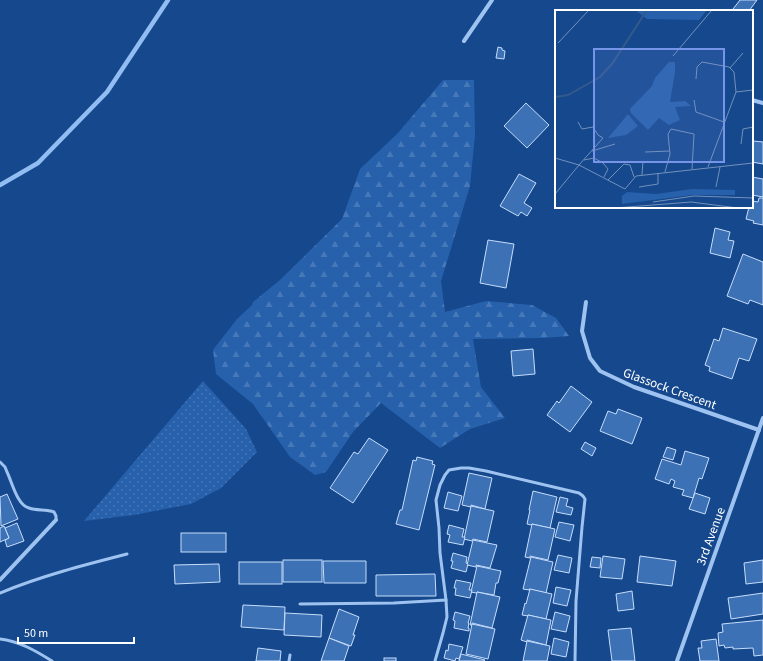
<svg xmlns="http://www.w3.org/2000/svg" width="763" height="661" viewBox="0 0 763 661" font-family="'Source Sans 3',sans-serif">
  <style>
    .grass { fill: url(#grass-dots) }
    .forest { fill: url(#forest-firs) }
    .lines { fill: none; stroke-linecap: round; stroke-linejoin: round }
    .stream { stroke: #91bdf3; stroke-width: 4.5 }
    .building { fill: #3d71b6; stroke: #c6ddfb }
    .lane { stroke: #9fc3f0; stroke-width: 3 }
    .street { stroke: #9fc3f0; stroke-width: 4 }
    .labels { text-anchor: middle; stroke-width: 3.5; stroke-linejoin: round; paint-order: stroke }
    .street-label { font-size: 13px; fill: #fff; stroke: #15488d }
    .inset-river { fill: none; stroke: #33598c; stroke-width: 2 }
    .inset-road { fill: none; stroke: #7391bb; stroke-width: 1 }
    .view { fill: #7795e8; fill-opacity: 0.15; stroke: #7795e8; stroke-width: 2 }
    .inset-edge { fill: none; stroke: #fff; stroke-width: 2 }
  </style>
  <defs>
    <pattern id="grass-dots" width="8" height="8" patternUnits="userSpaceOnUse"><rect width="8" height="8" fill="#2761ac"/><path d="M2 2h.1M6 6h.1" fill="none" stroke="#4779b8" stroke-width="1.8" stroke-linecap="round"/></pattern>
    <pattern id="forest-firs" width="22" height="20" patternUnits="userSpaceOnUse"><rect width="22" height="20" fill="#2761ac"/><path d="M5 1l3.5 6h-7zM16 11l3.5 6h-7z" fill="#4779b8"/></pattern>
  </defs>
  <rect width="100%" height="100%" fill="#15488d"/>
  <!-- grass -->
  <polygon class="grass" points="203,381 246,429 257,452 221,488 191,504 134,515 84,521"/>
  <!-- forest -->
  <polygon class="forest" points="443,80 474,80 475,135 470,186 441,281 445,312 486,301 532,305 556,318 569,336 543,338 473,339 481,387 505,418 470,429 440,448 381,403 353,432 326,472 315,475 290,457 253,404 216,374 213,350 237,319 252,305 253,302 280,280 342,219 360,169 398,133"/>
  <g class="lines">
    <!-- stream -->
    <polyline class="stream" points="0,185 38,163 107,92 168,0"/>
  </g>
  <!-- building -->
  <g class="building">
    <polygon points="740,0 757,0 749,11 746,9 744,11 736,11 733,9"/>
    <polygon points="498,47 502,48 502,50 505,51 504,59 496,58"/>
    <polygon points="526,103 549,125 527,148 504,126"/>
    <polygon points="753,141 763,142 763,164 752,162 752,149"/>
    <polygon points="519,174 536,183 524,203 532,208 527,216 521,212 518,216 500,206"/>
    <polygon points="752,177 763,179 763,197 752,195"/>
    <polygon points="759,198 763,198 763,225 753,223 754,221 746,219 749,207 752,207 752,201 758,202"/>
    <polygon points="715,228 730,232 728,240 734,241 730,258 710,253"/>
    <polygon points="488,240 514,244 506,288 480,283"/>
    <polygon points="743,254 763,262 763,305 750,300 748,304 727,296"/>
    <polygon points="723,328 757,339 749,361 739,358 732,379 709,371 710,367 705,365 714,339 719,341"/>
    <polygon points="533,349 535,374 513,376 511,351"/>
    <polygon points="571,386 592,402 570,432 547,415 557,401 559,403"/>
    <polygon points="618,409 642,418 632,444 600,431 608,411 616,414"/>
    <polygon points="369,438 388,450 353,503 330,488 354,452 358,454"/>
    <polygon points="585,442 596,448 592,456 581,449"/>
    <polygon points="667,447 676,450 673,460 663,457"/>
    <polygon points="685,451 709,458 702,479 699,478 693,498 682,495 684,490 673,487 675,481 671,479 669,484 655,479 662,459 681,465"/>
    <polygon points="417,457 433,461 432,464 435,465 419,530 396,524 400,510 402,510 413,460 416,461"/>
    <polygon points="469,473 492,478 485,509 471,505 471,507 462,505"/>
    <polygon points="533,491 557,497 550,528 532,524 531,525 527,524 530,510 529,510"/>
    <polygon points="448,492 462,496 458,511 444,508"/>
    <polygon points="695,493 710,498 705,514 689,509"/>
    <polygon points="7,494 18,519 1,526 0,497"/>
    <polygon points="560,497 568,499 566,506 573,508 571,515 556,512"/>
    <polygon points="471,506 494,511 487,542 473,539 472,541 464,539"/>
    <polygon points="559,522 574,525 570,541 555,537"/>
    <polygon points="17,523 24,541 7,547 5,540 9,538 5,528"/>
    <polygon points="532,524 555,529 548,560 530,556 530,558 525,557"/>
    <polygon points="449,525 464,529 462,537 465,537 463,545 448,542 450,535 447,534"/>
    <polygon points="4,526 9,538 0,542 0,528"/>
    <rect x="181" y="533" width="45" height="19"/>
    <polygon points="473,540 497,545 490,568 476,565 476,567 467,565"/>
    <polygon points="453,553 467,557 466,563 468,564 466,572 451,568 453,561 451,561"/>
    <polygon points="558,555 572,558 569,573 554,570"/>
    <polygon points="603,556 625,559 622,579 600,577"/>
    <polygon points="640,556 676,561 672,586 637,582"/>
    <polygon points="531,557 553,562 546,593 529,589 529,590 523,589"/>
    <polygon points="592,557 601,558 600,568 590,567"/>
    <rect x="283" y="560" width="39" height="22"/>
    <polygon points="763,560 763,582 746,584 744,563"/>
    <polygon points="323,561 366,561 366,583 324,583"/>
    <rect x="239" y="562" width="43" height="22"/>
    <polygon points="219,564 220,582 175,584 174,565"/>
    <polygon points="477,566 501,571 498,583 496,583 494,595 477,592 476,593 471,592"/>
    <polygon points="435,574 436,596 376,596 376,575"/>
    <polygon points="456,580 471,583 469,590 472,590 470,598 455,595 456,588 454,588"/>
    <polygon points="556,587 571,590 567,606 553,603"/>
    <polygon points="530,589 552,594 546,619 528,615 528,616 522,615 525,603 526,604"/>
    <polygon points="632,591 634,609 618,611 616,594"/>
    <polygon points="477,592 500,597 492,628 472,623 472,625 470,625"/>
    <polygon points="763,593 763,614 731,619 728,598"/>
    <polygon points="243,605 285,607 284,630 241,627"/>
    <polygon points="339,609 359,617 353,635 355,635 351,646 329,638"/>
    <polygon points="455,612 470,616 468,623 469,623 468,628 469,628 469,631 454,628 455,621 453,620"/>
    <polygon points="555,612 570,616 566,632 551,629"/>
    <polygon points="285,613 322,615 321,637 284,635"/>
    <polygon points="528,615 551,620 546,645 527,640 527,642 521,640"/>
    <polygon points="763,620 763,655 754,656 753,648 733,649 733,647 725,648 724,645 719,646 718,633 723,632 722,624"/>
    <polygon points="472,624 495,629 488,659 466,654"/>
    <polygon points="631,628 635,661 612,661 608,630"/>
    <polygon points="329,638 349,646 344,661 321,661"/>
    <polygon points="554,638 569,642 566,657 551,654"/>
    <polygon points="716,639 719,661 700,661 698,648 702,648 701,641"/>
    <polygon points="527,641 550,646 547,661 523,661"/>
    <polygon points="449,644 463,647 459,659 456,658 455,661 444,658 446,650 448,651"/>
    <polygon points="258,648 281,651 280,661 256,661"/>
    <polygon points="461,654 485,660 484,661 459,661"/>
    <rect x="384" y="658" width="12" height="3"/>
  </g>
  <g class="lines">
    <!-- lane -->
    <g class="lane">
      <path d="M0,462l5,5 2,5c5,10 10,33 22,36 8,3 17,1 25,4l2,4v4"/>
      <path d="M0,593c41,-17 84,-28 127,-39"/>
      <polyline points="300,604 394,603 446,600"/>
      <path d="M0,639c19,2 36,12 52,22"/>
      <polyline points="289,661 290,655"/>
      <polyline points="435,661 443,633 447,617 446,600 440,553 439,528 436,500 440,485 445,475 449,470 461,468 469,468 486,471 579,493 583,496 585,499 582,527 576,601 575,661"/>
    </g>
    <!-- street -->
    <g class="street">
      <polyline points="464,41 492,0"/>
      <polyline points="752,100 763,103"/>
      <polyline points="586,302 582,331 590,358 600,371 634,387 759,430"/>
      <polyline points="0,580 56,520"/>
      <polyline points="677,661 763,418"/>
    </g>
  </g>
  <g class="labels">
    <!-- street labels -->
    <g class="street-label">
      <text transform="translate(670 388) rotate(20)" y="5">Glassock Crescent</text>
      <text transform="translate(710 536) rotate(-70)" y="5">3rd Avenue</text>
    </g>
  </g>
  <!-- overview -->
  <g transform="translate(555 10)">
    <rect width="198" height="198" fill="#15488d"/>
    <path d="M73,104l10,12 -12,9 -18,3z" fill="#2761ac"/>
    <path d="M80,0h72l-8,10 -52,-1zM114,52h6v10l-5,30 15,-1 6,5 -16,1 5,13 -11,5 -10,-7 -11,12 -17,-17 -1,-4 22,-23 3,-8zM137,179l43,1v5h-43l-70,9v-8l5,-4 29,2z" fill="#2761ac"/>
    <path class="inset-river" d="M0,87l13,-2 32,-18 12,-13 35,-54"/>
    <path class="inset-road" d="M3,33l31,-33M118,46l39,-46M175,58l13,-15M141,69l1,-12 5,-5 27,5 5,5 2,20M181,82l17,-2M139,90l2,12 28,10M186,134l2,-15 10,-2M37,141l23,-7M90,142l25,-1M0,148l24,7 24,-27 -5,-3 -5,-8 -11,2 -4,-7M29,150l10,-2 9,5 5,6 -4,8M153,157l28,-75M110,162l5,-18 -2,-20 3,-5 23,5 -2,35M87,165l1,-14M53,170l16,-16 6,1 4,12M84,177l19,-3v-11M161,177l4,-20M0,184l24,-29 46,24 11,-13 117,-13M98,192l41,-6 59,2M60,198l76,-6 47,6"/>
    <path class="view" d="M39,39h130v113h-130z"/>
    <rect width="198" height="198" class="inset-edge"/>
  </g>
  <!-- scale -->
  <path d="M18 637v6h116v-6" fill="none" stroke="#ffffff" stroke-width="2"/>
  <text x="24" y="637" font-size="12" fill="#ffffff" stroke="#15488d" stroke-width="3" paint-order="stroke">50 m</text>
</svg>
